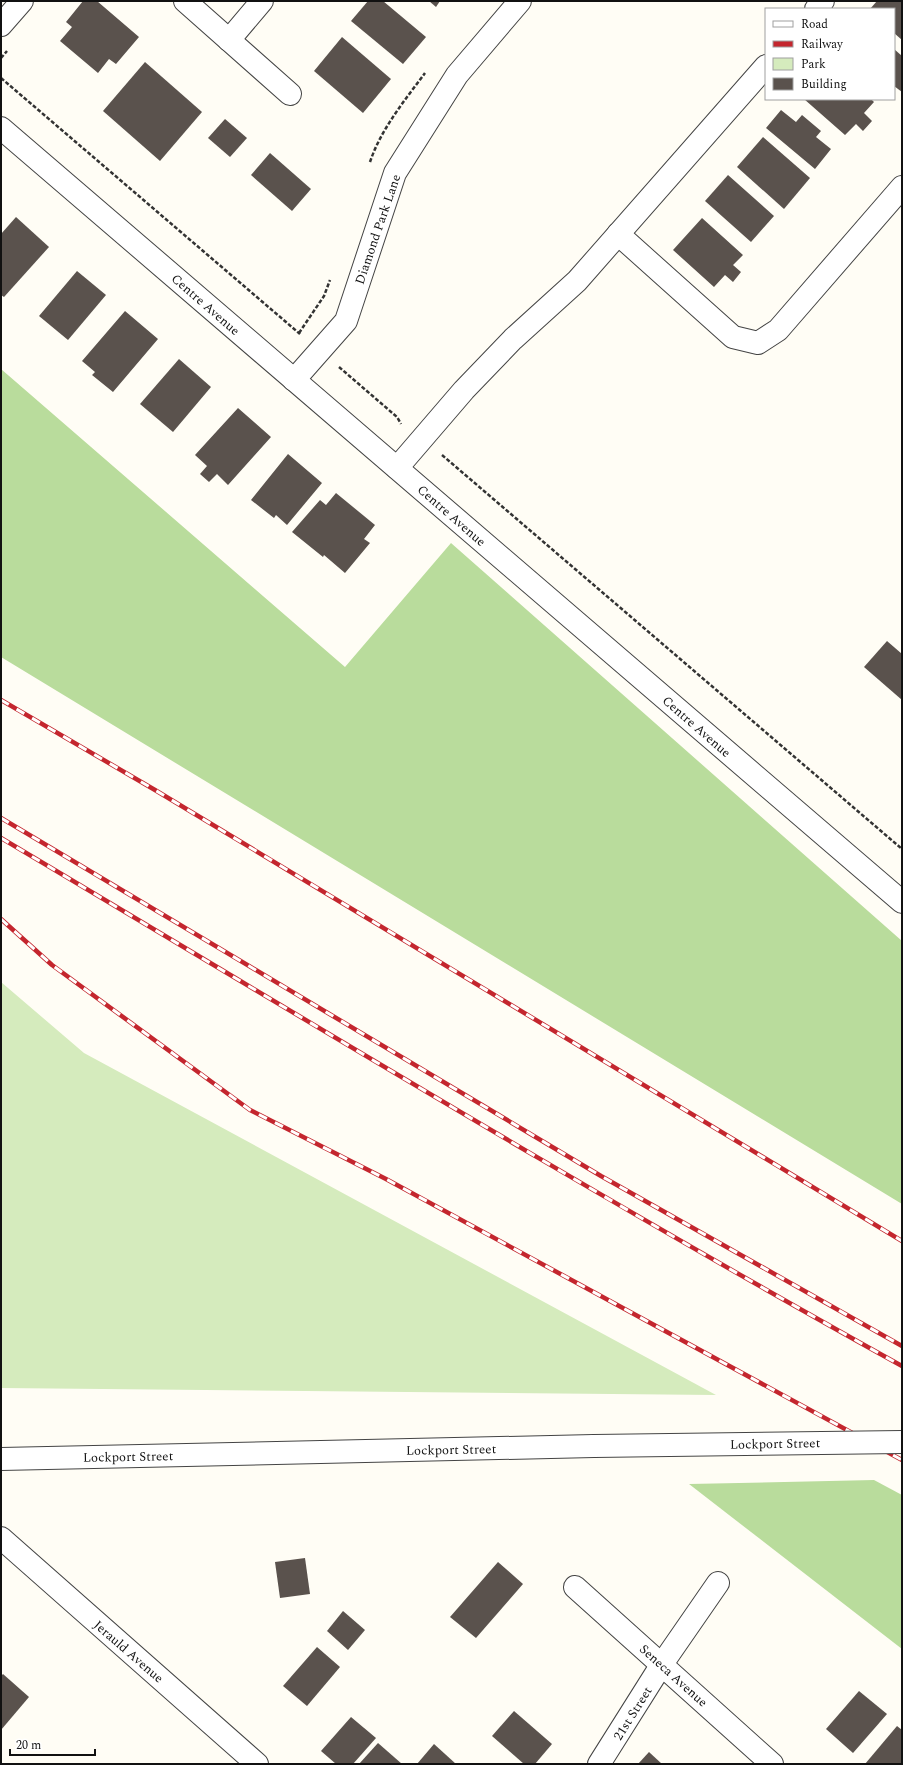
<svg xmlns="http://www.w3.org/2000/svg" width="903" height="1765" viewBox="0 0 903 1765" font-family="Spectral,serif">
  <style>
    .green { fill: #d5ebbd }
    .forest { fill: #b9dc9c }
    .building { fill: #5a524d }
    .lines { fill: none; stroke-linecap: round; stroke-linejoin: round }
    .minor-casing { stroke: #444; stroke-width: 24 }
    .path { stroke: #333; stroke-width: 2.5; stroke-dasharray: 4 2; stroke-linecap: butt }
    .minor { stroke: #fff; stroke-width: 22 }
    .rail-casing { stroke: #c4262e; stroke-width: 4.5 }
    .rail { stroke: #fff; stroke-width: 3; stroke-dasharray: 9; stroke-linecap: butt }
    .minor-bridge-casing { stroke: #444; stroke-width: 24; stroke-linecap: butt }
    .minor-bridge { stroke: #fff; stroke-width: 22 }
    .labels { text-anchor: middle; stroke-width: 4; stroke-linejoin: round; paint-order: stroke }
    .street-label { font-size: 13px; fill: #111; stroke: #fff }
  </style>
  <rect width="100%" height="100%" fill="#fffdf5"/>
  <!-- green -->
  <polygon class="green" points="1,982 84,1053 716,1395 1,1388"/>
  <!-- forest -->
  <g class="forest">
    <polygon points="1,369 345,667 451,543 902,941 902,1204 1,657"/>
    <polygon points="874,1480 902,1495 902,1649 689,1484"/>
  </g>
  <!-- building -->
  <g class="building">
    <polygon points="83,1 97,1 139,37 116,64 109,59 98,73 60,41 72,27 66,22"/>
    <polygon points="368,1 383,1 426,37 403,64 351,21"/>
    <polygon points="429,1 440,1 436,7"/>
    <polygon points="877,1 902,1 902,40 894,33 894,9 870,9"/>
    <polygon points="342,37 391,79 363,113 314,71"/>
    <polygon points="894,49 902,56 902,92 894,86"/>
    <polygon points="145,62 202,112 160,161 103,111"/>
    <polygon points="804,99 871,99 874,102 864,113 872,121 863,131 856,124 845,135"/>
    <polygon points="781,110 796,122 802,115 821,131 816,137 831,149 815,169 766,128"/>
    <polygon points="225,119 247,138 230,157 208,138"/>
    <polygon points="763,137 810,178 784,209 737,167"/>
    <polygon points="270,153 311,189 292,211 251,175"/>
    <polygon points="728,175 774,216 751,242 705,201"/>
    <polygon points="16,217 49,247 4,297 1,295 1,234"/>
    <polygon points="702,218 743,255 733,265 741,272 733,282 725,275 714,287 673,250"/>
    <polygon points="77,271 106,295 68,340 39,316"/>
    <polygon points="125,311 158,339 113,392 92,375 95,372 82,361"/>
    <polygon points="179,359 211,387 173,432 140,404"/>
    <polygon points="238,408 271,437 228,485 217,474 209,482 200,474 207,466 195,455"/>
    <polygon points="288,454 322,483 287,525 276,515 274,518 251,500"/>
    <polygon points="336,493 375,525 364,539 370,543 345,573 324,555 323,557 292,532 320,500 326,505"/>
    <polygon points="887,641 902,654 902,700 864,667"/>
    <polygon points="305,1558 310,1594 280,1598 275,1562"/>
    <polygon points="498,1562 523,1584 476,1638 450,1617"/>
    <polygon points="343,1611 365,1630 348,1650 327,1631"/>
    <polygon points="317,1647 340,1667 307,1706 283,1686"/>
    <polygon points="3,1674 29,1697 1,1730 1,1676"/>
    <polygon points="859,1691 887,1714 853,1753 826,1729"/>
    <polygon points="514,1711 552,1744 535,1764 524,1764 492,1736"/>
    <polygon points="351,1717 376,1738 353,1764 336,1764 321,1751"/>
    <polygon points="897,1726 902,1730 902,1764 865,1764"/>
    <polygon points="378,1743 402,1764 359,1764"/>
    <polygon points="434,1744 456,1764 417,1764"/>
    <polygon points="649,1752 662,1764 638,1764"/>
  </g>
  <g class="lines">
    <!-- minor casing -->
    <g class="minor-casing">
      <g id="minor">
        <polyline points="185,1 290,94"/>
        <polyline points="816,9 823,1"/>
        <polyline points="1,25 22,1"/>
        <polyline points="229,40 262,1"/>
        <polyline points="1,128 902,902"/>
        <polyline points="618,234 733,337 758,343 778,330 902,187"/>
        <polyline points="294,380 346,321 395,173 457,75 520,1"/>
        <polyline points="397,468 464,390 513,339 577,281 766,66"/>
        <polyline points="1,1459 594,1446"/>
        <polyline points="1,1538 257,1764"/>
        <polyline points="575,1587 772,1764"/>
        <polyline points="599,1764 662,1664 718,1583"/>
      </g>
    </g>
    <!-- path -->
    <g class="path">
      <polyline points="1,58 7,51"/>
      <polyline points="1,78 300,334"/>
      <path d="M370,162c11,-33 35,-62 55,-89"/>
      <polyline points="299,333 324,296 330,280"/>
      <polyline points="339,367 397,417 401,424"/>
      <polyline points="442,455 902,849"/>
    </g>
    <!-- minor -->
    <use href="#minor" class="minor"/>
    <!-- rail casing -->
    <g class="rail-casing">
      <g id="rail">
        <polyline points="1,700 155,790 902,1241"/>
        <polyline points="1,818 601,1176 902,1346"/>
        <path d="M1,838c299,178 596,359 901,528"/>
        <polyline points="1,919 52,965 250,1110 386,1179 902,1460"/>
      </g>
    </g>
    <!-- rail -->
    <use href="#rail" class="rail"/>
    <!-- minor-bridge casing -->
    <g class="minor-bridge-casing">
      <polyline id="minor-bridge" points="594,1446 902,1442"/>
    </g>
    <!-- minor-bridge -->
    <use href="#minor-bridge" class="minor-bridge"/>
  </g>
  <g class="labels">
    <!-- street labels -->
    <g class="street-label">
      <text transform="translate(377 229) rotate(-71)" y="5">Diamond Park Lane</text>
      <text transform="translate(206 304) rotate(41)" y="5">Centre Avenue</text>
      <text transform="translate(452 515) rotate(41)" y="5">Centre Avenue</text>
      <text transform="translate(697 726) rotate(41)" y="5">Centre Avenue</text>
      <text transform="translate(775 1443) rotate(-1)" y="5">Lockport Street</text>
      <text transform="translate(451 1449) rotate(-1)" y="5">Lockport Street</text>
      <text transform="translate(128 1456) rotate(-1)" y="5">Lockport Street</text>
      <text transform="translate(129 1651) rotate(41)" y="5">Jerauld Avenue</text>
      <text transform="translate(674 1675) rotate(42)" y="5">Seneca Avenue</text>
      <text transform="translate(632 1713) rotate(-58)" y="5">21st Street</text>
    </g>
  </g>
  <!-- border -->
  <rect width="903" height="1765" fill="none" stroke="#111111" stroke-width="4"/>
  <!-- legend -->
  <rect x="765" y="8" width="130" height="92" fill="#ffffff" stroke="#a0a0a0"/>
  <rect x="773" y="21" width="20" height="6" fill="#ffffff" stroke="#a0a0a0"/>
  <text x="801" y="28" font-size="12" fill="#111111">Road</text>
  <rect x="773" y="41" width="20" height="6" fill="#c4262e" stroke="#a0a0a0"/>
  <text x="801" y="48" font-size="12" fill="#111111">Railway</text>
  <rect x="773" y="58" width="20" height="12" fill="#d5ebbd" stroke="#a0a0a0"/>
  <text x="801" y="68" font-size="12" fill="#111111">Park</text>
  <rect x="773" y="78" width="20" height="12" fill="#5a524d" stroke="#a0a0a0"/>
  <text x="801" y="88" font-size="12" fill="#111111">Building</text>
  <!-- scale -->
  <path d="M10 1749v6h85v-6" fill="none" stroke="#111111" stroke-width="2"/>
  <text x="16" y="1749" font-size="12" fill="#111111" stroke="#ffffff" stroke-width="3" paint-order="stroke">20 m</text>
</svg>
